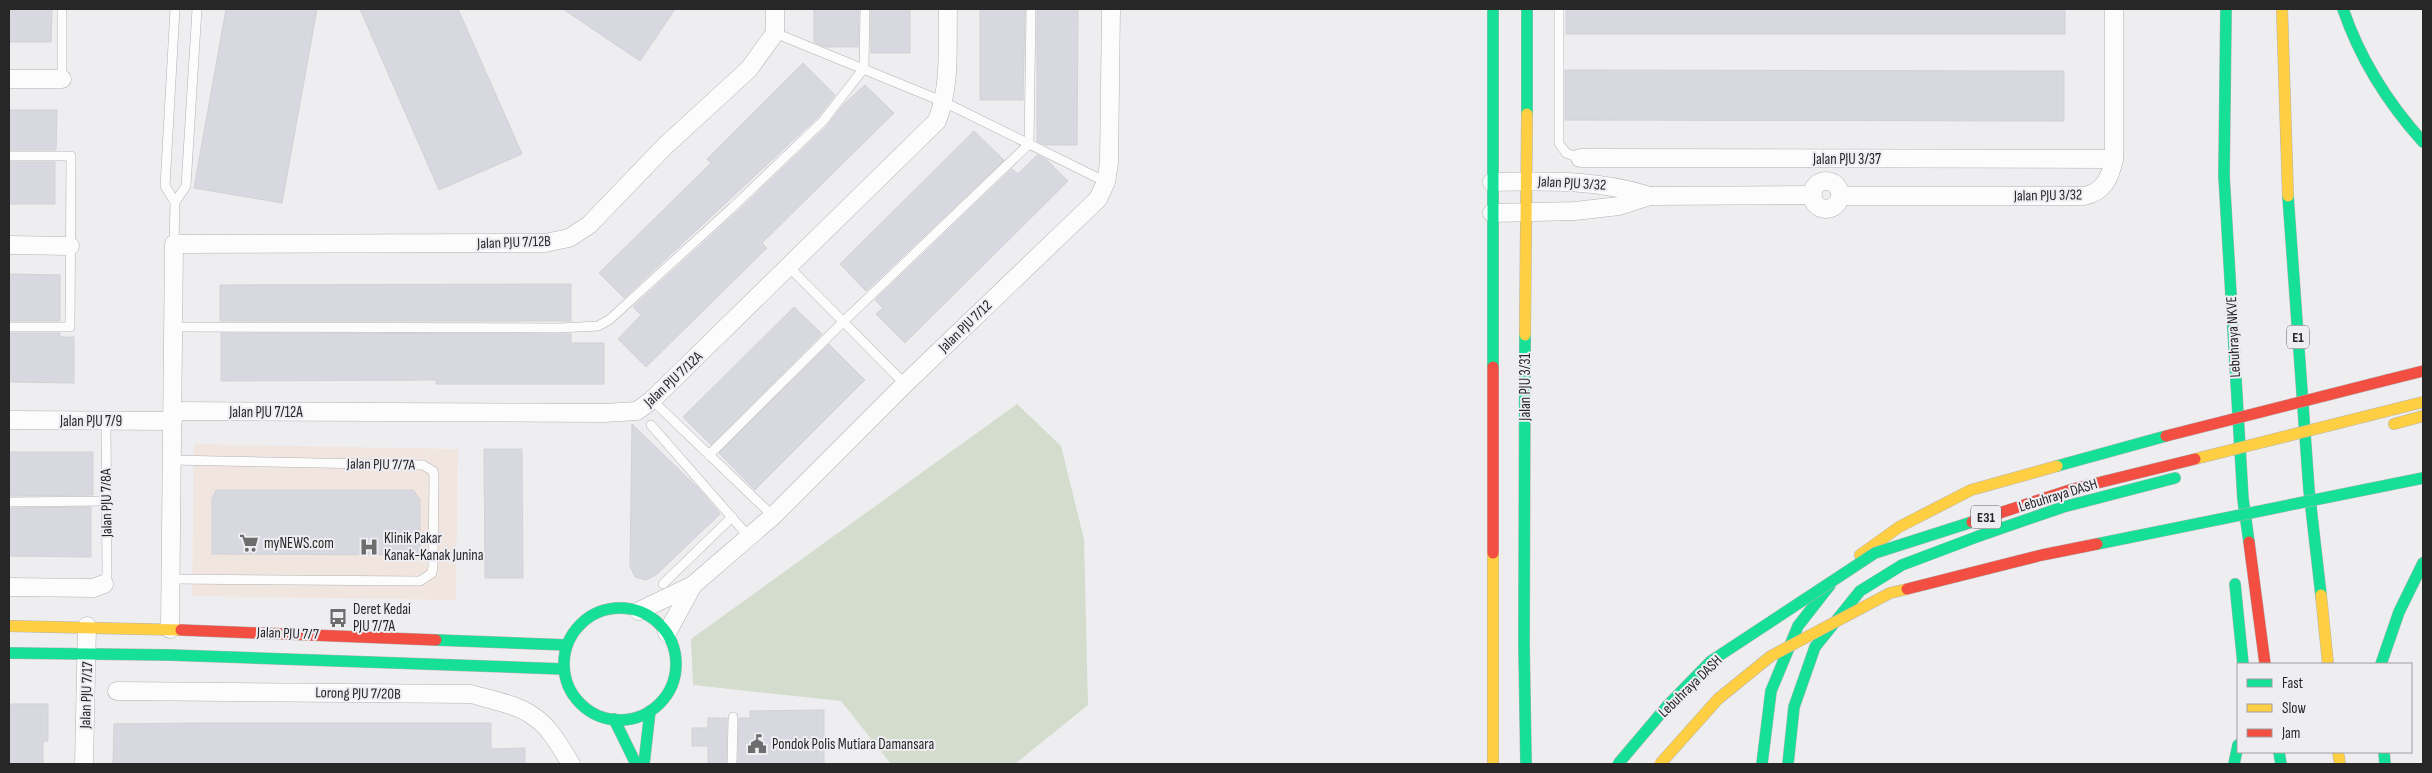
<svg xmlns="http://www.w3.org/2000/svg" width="2432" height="773" viewBox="0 0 2432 773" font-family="'Sofia Sans Condensed',sans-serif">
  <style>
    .commercial { fill: #f1e6df }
    .green { fill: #d4dccd }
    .building { fill: #d7d8e0; stroke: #d2d2d4 }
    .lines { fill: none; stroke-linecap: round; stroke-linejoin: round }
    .lane-casing { stroke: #b2b2b4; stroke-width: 10 }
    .street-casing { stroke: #b2b2b4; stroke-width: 19 }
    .fast-casing { stroke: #b2b2b4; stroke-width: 12 }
    .slow-casing { stroke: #b2b2b4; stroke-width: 12 }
    .jam-casing { stroke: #b2b2b4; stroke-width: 12 }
    .lane { stroke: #fcfcfd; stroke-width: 9 }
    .street { stroke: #fcfcfd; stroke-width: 18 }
    .fast { stroke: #16e098; stroke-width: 11 }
    .slow { stroke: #ffcf43; stroke-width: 11 }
    .jam { stroke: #f24e42; stroke-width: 11 }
    .fast-bridge-casing { stroke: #b2b2b4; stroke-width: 12; stroke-linecap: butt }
    .slow-bridge-casing { stroke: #b2b2b4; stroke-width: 12; stroke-linecap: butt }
    .jam-bridge-casing { stroke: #b2b2b4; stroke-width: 12; stroke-linecap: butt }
    .fast-bridge { stroke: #16e098; stroke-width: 11 }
    .slow-bridge { stroke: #ffcf43; stroke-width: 11 }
    .jam-bridge { stroke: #f24e42; stroke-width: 11 }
    .labels { text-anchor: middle; stroke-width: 4; stroke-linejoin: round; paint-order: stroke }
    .shield { fill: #ededf2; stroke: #626265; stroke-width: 1 }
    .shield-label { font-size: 14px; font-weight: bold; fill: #272728 }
    .street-label { font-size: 15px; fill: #272728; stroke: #ededf2 }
    .poi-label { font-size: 15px; fill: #272728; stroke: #ededf2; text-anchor: start }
  </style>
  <rect width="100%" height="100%" fill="#eeeef1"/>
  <!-- commercial -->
  <polygon class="commercial" points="194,444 458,449 456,600 192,596"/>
  <!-- green -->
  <polygon class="green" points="1017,404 1061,446 1084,539 1088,705 1015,764 891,764 841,701 693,685 691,639"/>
  <!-- building -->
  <g class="building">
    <polygon points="9,9 52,9 51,42 9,42"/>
    <polygon points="226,9 317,9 282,203 194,188"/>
    <polygon points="360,9 458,9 522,154 439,190"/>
    <polygon points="563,9 675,9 640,61"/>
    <polygon points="814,9 859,9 858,47 825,47 814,42"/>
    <rect x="871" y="9" width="39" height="44"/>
    <polygon points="980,9 1025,9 1023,100 980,100"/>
    <polygon points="1037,9 1078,9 1077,145 1045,145 1037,141"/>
    <rect x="1566" y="9" width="499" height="25"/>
    <polygon points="803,63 835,95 818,117 624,298 599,273 711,163 707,159"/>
    <polygon points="1565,70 2064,71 2064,121 1565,120"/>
    <polygon points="865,85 894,113 762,243 767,248 646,367 618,339 641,315 633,307 737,212 827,126 844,104"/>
    <polygon points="9,110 57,110 56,150 9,150"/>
    <polygon points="974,131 1004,160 866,291 840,264"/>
    <polygon points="1037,155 1047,160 1068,181 905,343 876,314 883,308 875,300 1012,169 1018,174"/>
    <rect x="9" y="162" width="46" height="42"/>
    <polygon points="9,274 60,275 60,321 9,321"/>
    <polygon points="571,284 571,321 220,321 220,285"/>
    <polygon points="794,307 822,334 711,445 683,417"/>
    <polygon points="9,333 60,333 60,337 74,337 74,383 9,382"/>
    <polygon points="221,333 571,334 571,343 604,343 604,384 436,384 436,380 221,381"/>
    <polygon points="829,344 865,380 755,490 719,453"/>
    <polygon points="632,424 699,489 720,514 656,575 646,580 635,577 630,566"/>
    <polygon points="484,449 522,449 523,578 485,578"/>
    <polygon points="9,452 93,452 93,495 9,496"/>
    <polygon points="216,490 413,490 420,499 420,555 212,554 212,499"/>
    <polygon points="91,507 91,557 9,556 9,508"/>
    <polygon points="9,704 48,704 48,741 43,741 43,764 9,764"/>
    <polygon points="824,710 824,764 738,764 739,718 750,718 750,711"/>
    <polygon points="708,718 727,718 726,764 708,764 708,746 692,746 692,728 708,728"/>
    <polygon points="200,723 491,723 491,749 525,748 525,764 113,764 114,724"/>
  </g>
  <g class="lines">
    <!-- lane casing -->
    <g class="lane-casing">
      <g id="lane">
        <polyline points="1559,9 1559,143 1566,153 1580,158"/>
        <polyline points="775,33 944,102 1106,182"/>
        <polyline points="62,79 62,9"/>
        <polyline points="9,156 71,156 70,327 9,327"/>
        <polyline points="175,202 165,186 175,9"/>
        <polyline points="174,244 175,202 186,186 197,9"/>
        <polyline points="789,267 905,384"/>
        <polyline points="173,327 559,328 598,326 609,320 733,207 823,121 864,68 865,9"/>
        <polyline points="652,400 773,516"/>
        <polyline points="651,425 749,537"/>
        <polyline points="709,455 843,322 1029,144 1031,9"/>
        <polyline points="9,502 106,501"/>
        <polyline points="171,579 420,581 432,573 433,566 434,476 433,471 423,465 172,460"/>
        <polyline points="104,584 107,574 106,421"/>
        <polyline points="663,584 732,517"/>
        <polyline points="732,764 733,717"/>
      </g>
    </g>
    <!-- street casing -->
    <g class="street-casing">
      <g id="street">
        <polyline points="9,79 62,79"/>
        <polyline points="1580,158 2114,159"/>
        <circle cx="1826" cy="195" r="14"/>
        <path d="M1492,182c55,-1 104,-3 158,14"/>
        <path d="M1840,196h244c20,-4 26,-18 30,-37v-150"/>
        <polyline points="1492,213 1575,211 1619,206 1650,196 1813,195"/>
        <polyline points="9,245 70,246"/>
        <path d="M173,411l431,2 33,-2 15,-11 285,-279c14,-36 10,-74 11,-112"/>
        <polyline points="9,420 173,421"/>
        <polyline points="9,587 93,588 104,584"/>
        <polyline points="639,611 693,585 773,516 905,384 1098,199 1106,182 1109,163 1111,9"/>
        <polyline points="170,629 174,244 545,243 569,238 589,225 665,146 749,69 775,33 775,9"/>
        <polyline points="667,633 693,585"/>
        <path d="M117,691l354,3c20,6 45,10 62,22 17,11 28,32 38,48"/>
        <polyline points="84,764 87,626"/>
      </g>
    </g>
    <!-- fast casing -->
    <g class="fast-casing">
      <g id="fast">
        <polyline points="1493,9 1493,367"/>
        <polyline points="2226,9 2224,176 2243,499 2249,542"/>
        <path d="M2343,9c17,50 44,93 80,133"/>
        <polyline points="1527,114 1527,9"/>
        <polyline points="2288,196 2309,490 2321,595"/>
        <polyline points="1525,335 1524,644 1526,764"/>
        <polyline points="2057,466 2166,436"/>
        <polyline points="2235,584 2243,664"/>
        <circle cx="620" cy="664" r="56"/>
        <polyline points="436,640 567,645"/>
        <polyline points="9,653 170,655 564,669"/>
        <polyline points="2381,664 2399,612 2423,563"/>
        <polyline points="614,719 636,764"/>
        <polyline points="2279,752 2281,764"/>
        <polyline points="2384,752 2385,764"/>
        <polyline points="644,764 650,711"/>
        <polyline points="1762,764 1771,691 1798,626 1830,585"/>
        <polyline points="1788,764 1794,707 1815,647 1860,591 1902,565 1979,536 2063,507 2175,478"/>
        <polyline points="2234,764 2238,745"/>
      </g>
    </g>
    <!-- slow casing -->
    <g class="slow-casing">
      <g id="slow">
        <polyline points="2282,9 2288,196"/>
        <polyline points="1525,335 1527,114"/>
        <polyline points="2394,424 2423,416"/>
        <polyline points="1493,553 1493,764"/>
        <polyline points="1860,555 1899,527 1971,490 2057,466"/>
        <polyline points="2321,595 2328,664"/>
        <polyline points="9,626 181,630"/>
        <polyline points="2338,752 2340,764"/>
      </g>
    </g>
    <!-- jam casing -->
    <g class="jam-casing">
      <g id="jam">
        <polyline points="1493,367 1493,553"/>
        <polyline points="2387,380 2423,371"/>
        <polyline points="2249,542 2265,664"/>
        <polyline points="181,630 436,640"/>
      </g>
    </g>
    <!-- lane -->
    <use href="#lane" class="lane"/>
    <!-- street -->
    <use href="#street" class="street"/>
    <!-- fast -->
    <use href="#fast" class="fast"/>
    <!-- slow -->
    <use href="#slow" class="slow"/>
    <!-- jam -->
    <use href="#jam" class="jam"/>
    <!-- fast-bridge casing -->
    <g class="fast-bridge-casing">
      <g id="fast-bridge">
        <polyline points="2097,544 2423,478"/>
        <polyline points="1618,764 1668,705 1711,661 1875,553 1972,522"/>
      </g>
    </g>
    <!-- slow-bridge casing -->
    <g class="slow-bridge-casing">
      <g id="slow-bridge">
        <polyline points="2195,459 2423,402"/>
        <polyline points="1660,764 1718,699 1771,656 1890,593 1907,589"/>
      </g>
    </g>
    <!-- jam-bridge casing -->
    <g class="jam-bridge-casing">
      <g id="jam-bridge">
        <polyline points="2166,436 2387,380"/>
        <polyline points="1972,522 2073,489 2195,459"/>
        <polyline points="1907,589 2042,555 2097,544"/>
      </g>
    </g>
    <!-- fast-bridge -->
    <use href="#fast-bridge" class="fast-bridge"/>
    <!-- slow-bridge -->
    <use href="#slow-bridge" class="slow-bridge"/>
    <!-- jam-bridge -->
    <use href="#jam-bridge" class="jam-bridge"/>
  </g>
  <!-- icons -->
  <defs>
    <g id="supermarket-bare" transform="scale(1.5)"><path d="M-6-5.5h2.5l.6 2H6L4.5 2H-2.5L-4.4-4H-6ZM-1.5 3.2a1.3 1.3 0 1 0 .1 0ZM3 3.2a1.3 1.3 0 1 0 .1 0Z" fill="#6d6d6e" stroke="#ededf2" stroke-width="2.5" paint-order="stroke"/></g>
    <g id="hospital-bare" transform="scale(1.5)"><path d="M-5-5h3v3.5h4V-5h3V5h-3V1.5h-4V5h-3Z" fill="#6d6d6e" stroke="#ededf2" stroke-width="2.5" paint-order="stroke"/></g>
    <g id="bus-bare" transform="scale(1.5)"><path d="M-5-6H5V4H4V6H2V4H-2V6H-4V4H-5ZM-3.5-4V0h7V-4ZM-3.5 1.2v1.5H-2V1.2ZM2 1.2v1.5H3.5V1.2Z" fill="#6d6d6e" stroke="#ededf2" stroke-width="2.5" paint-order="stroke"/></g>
    <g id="civic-bare" transform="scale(1.5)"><path d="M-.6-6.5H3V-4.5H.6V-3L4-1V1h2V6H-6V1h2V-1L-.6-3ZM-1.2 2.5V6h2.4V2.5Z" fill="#6d6d6e" stroke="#ededf2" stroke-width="2.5" paint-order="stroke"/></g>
  </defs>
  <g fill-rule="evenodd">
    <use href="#supermarket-bare" x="249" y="543"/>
    <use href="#hospital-bare" x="369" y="547"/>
    <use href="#bus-bare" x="338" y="618"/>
    <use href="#civic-bare" x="757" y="744"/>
  </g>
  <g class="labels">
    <!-- shield labels -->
    <g class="shield">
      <rect x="2287" y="325.5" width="22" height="23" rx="4"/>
      <rect x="1971" y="505.5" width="30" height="23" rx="4"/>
    </g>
    <g class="shield-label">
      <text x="2298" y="342">E1</text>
      <text x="1986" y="522">E31</text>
    </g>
    <!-- street labels -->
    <g class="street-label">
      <text x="1847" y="164">Jalan PJU 3/37</text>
      <text transform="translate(1572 183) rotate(3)" y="5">Jalan PJU 3/32</text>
      <text transform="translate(2048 195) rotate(-1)" y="5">Jalan PJU 3/32</text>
      <text transform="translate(514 242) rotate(-2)" y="5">Jalan PJU 7/12B</text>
      <text transform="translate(965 326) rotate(-44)" y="5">Jalan PJU 7/12</text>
      <text transform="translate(2233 337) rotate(-93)" y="5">Lebuhraya NKVE</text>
      <text transform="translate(673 379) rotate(-43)" y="5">Jalan PJU 7/12A</text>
      <text transform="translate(1525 387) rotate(-90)" y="5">Jalan PJU 3/31</text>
      <text x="266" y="417">Jalan PJU 7/12A</text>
      <text x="91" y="426">Jalan PJU 7/9</text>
      <text transform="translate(381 464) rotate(1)" y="5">Jalan PJU 7/7A</text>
      <text transform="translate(2058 495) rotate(-17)" y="5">Lebuhraya DASH</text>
      <text transform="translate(106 503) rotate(-91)" y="5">Jalan PJU 7/8A</text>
      <text transform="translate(288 633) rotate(2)" y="5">Jalan PJU 7/7</text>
      <text transform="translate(1690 686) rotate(-44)" y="5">Lebuhraya DASH</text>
      <text transform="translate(358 693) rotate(1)" y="5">Lorong PJU 7/20B</text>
      <text transform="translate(86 695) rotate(-88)" y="5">Jalan PJU 7/17</text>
    </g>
    <!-- poi labels -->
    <g class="poi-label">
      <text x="384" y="543">Klinik Pakar<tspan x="384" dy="17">Kanak-Kanak Junina</tspan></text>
      <text x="264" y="548">myNEWS.com</text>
      <text x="353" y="614">Deret Kedai<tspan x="353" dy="17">PJU 7/7A</tspan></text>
      <text x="772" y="749">Pondok Polis Mutiara Damansara</text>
    </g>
  </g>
  <!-- border -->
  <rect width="2432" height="773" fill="none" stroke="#272728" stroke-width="20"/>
  <!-- legend -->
  <rect x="2237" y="663" width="175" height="90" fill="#ededf2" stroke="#9e9ea1"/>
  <rect x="2247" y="679" width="25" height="8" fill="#16e098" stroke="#9e9ea1"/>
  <text x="2282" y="688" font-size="15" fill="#272728">Fast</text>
  <rect x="2247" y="704" width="25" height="8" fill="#ffcf43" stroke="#9e9ea1"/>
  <text x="2282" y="713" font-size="15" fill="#272728">Slow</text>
  <rect x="2247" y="729" width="25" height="8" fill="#f24e42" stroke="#9e9ea1"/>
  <text x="2282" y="738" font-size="15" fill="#272728">Jam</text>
</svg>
